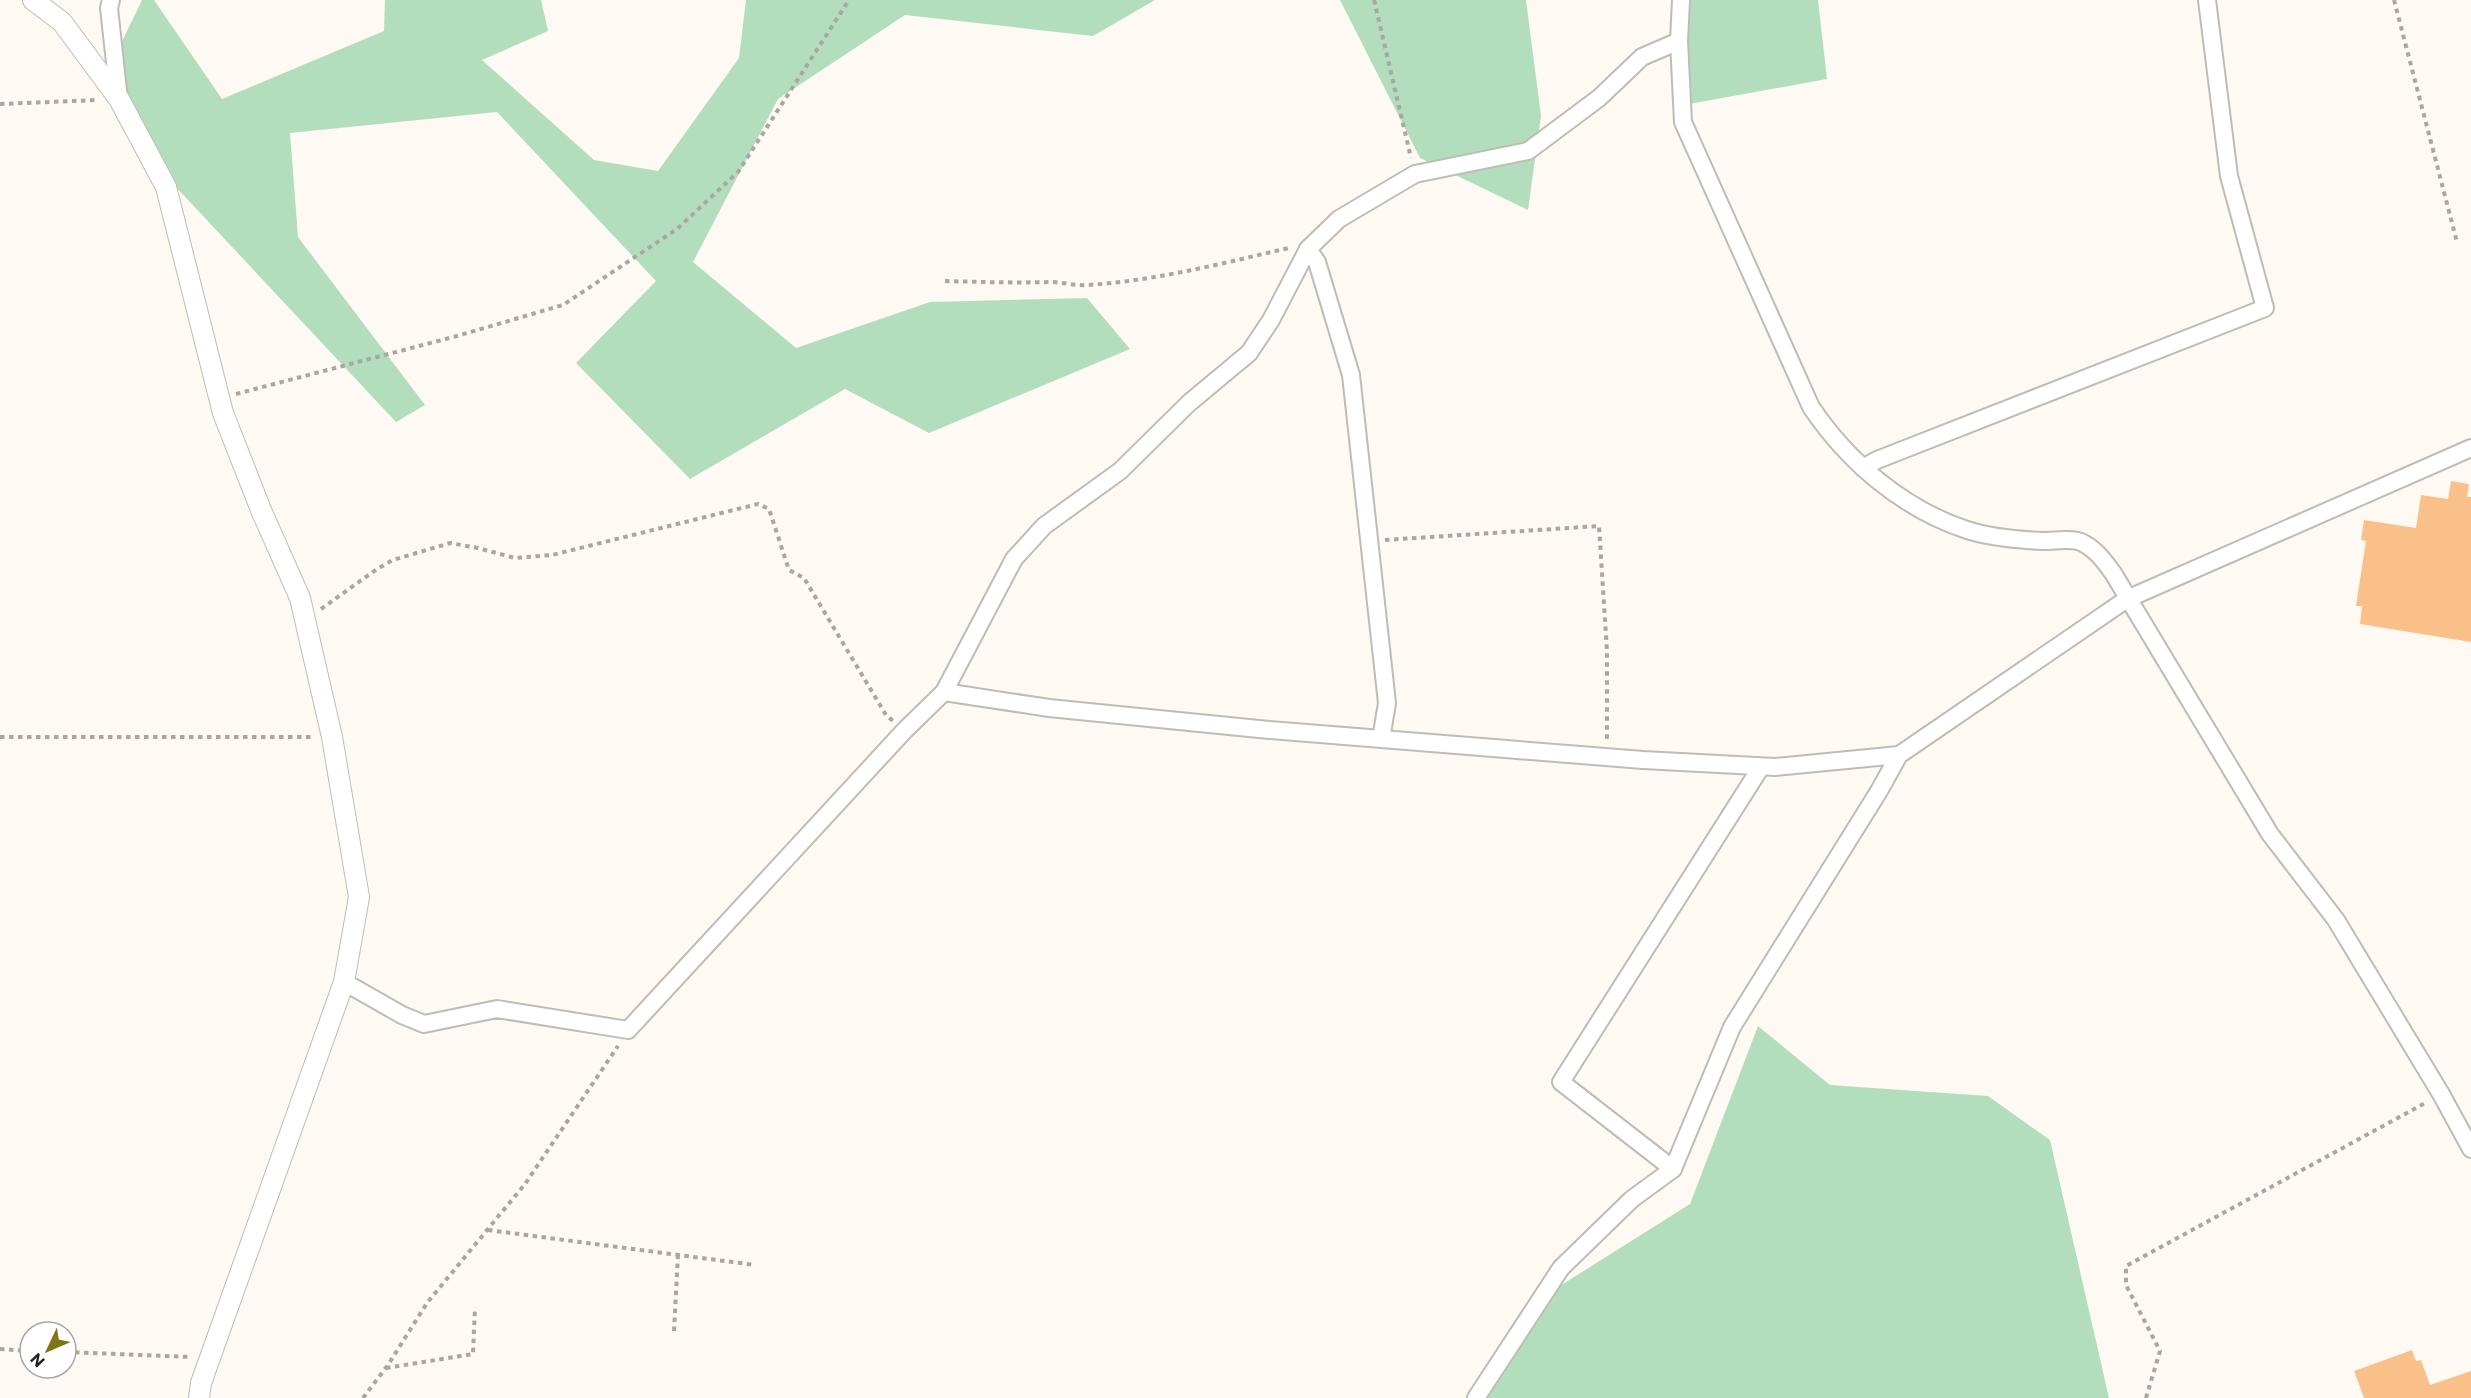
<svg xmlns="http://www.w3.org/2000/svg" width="2471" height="1398" viewBox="0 0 2471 1398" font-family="Commissioner,sans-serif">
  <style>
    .green { fill: #b3debd }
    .building { fill: #f9c089 }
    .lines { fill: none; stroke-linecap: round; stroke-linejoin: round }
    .minor-casing { stroke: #c0bcb5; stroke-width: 20 }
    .tertiary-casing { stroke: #c0bcb5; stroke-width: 22 }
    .path { stroke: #aaa6a1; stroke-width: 4; stroke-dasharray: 4.5 4.5; stroke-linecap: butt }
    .minor { stroke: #fff; stroke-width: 16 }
    .tertiary { stroke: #fff; stroke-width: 20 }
  </style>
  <rect width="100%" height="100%" fill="#fef9f2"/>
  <!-- green -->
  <g class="green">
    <polygon points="142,0 154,0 222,99 384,31 385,0 541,0 548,31 482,60 594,160 658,171 739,58 746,0 1155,0 1093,36 905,15 778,99 693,262 796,348 930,302 1087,298 1130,349 929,433 845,389 690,479 576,363 656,281 497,112 290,133 298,237 425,405 396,422 130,138 112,62"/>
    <polygon points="1340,0 1526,0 1541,116 1528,210 1420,158"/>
    <polygon points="1674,0 1818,0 1827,79 1689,104"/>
    <polygon points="1758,1026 1830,1085 1988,1096 2050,1140 2109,1398 1482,1398 1555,1289 1690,1204"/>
  </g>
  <!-- building -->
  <g class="building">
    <polygon points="2451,481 2469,484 2467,497 2471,497 2471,642 2360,624 2362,606 2356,606 2366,541 2361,540 2364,520 2416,528 2421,495 2448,499"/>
    <polygon points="2412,1350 2416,1361 2421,1360 2430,1385 2471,1371 2471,1398 2364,1398 2354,1371"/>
  </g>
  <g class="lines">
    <!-- minor casing -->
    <g class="minor-casing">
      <g id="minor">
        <polyline points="111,0 109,8 119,99"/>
        <path d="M1681,0l-2,41 4,81 128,285c37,55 92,102 156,123 25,8 51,10 77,11 11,0 27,-3 37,1 15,7 23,19 32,31l157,261 66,86 105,174 30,55"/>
        <polyline points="1308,249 1317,262 1351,375 1387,703 1381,739"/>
        <polyline points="1863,468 1877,460 2265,308 2229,176 2207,0"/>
        <polyline points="944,692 1049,708 1269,730 1643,760 1775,767 1899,755"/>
        <polyline points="344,982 402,1015 424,1024 497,1009 628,1030 905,730 944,692 1014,559 1044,526 1120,471 1189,403 1249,353 1271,320 1308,249 1339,219 1415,174 1528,151 1599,98 1642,57 1679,41"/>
        <polyline points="1673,1169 1561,1082 1761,767"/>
        <polyline points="1476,1398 1561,1268 1632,1199 1673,1169 1732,1027 1879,791 1899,755 2127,599 2471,448"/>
      </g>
    </g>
    <!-- tertiary casing -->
    <g class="tertiary-casing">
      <polyline id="tertiary" points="33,0 62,22 119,99 166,187 223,413 261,510 300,598 332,737 359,897 344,982 201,1383 199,1398"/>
    </g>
    <!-- path -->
    <g class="path">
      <polyline points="1374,0 1411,158"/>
      <polyline points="2394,0 2457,242"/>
      <polyline points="0,104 97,100"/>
      <path d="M945,281c35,1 70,2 105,1 13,0 24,4 37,3 68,-4 136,-22 202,-37"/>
      <polyline points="236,394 457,336 563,305 677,229 738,172 849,0"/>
      <polyline points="1385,540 1599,526 1607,651 1607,742"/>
      <polyline points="321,609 377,569 393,560 450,543 478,548 515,558 552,555 758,504 769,509 789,570 804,578 886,715 893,721"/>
      <polyline points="0,737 313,737"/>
      <polyline points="488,1230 755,1265"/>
      <polyline points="674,1331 678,1255"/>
      <polyline points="0,1349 30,1351"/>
      <polyline points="66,1352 191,1357"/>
      <polyline points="386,1368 473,1354 475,1307"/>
      <polyline points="363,1398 388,1365 427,1303 525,1184 618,1046"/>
      <polyline points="2146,1398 2160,1351 2126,1285 2126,1266 2427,1102"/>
    </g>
    <!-- minor -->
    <use href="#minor" class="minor"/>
    <!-- tertiary -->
    <use href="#tertiary" class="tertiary"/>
  </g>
  <!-- north arrow -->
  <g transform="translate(48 1350) rotate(226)"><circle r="28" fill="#ffffff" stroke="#a7a7a5" stroke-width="1.5"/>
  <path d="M0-4.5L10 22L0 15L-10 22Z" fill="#817416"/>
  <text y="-9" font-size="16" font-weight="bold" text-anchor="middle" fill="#23221f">N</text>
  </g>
</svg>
